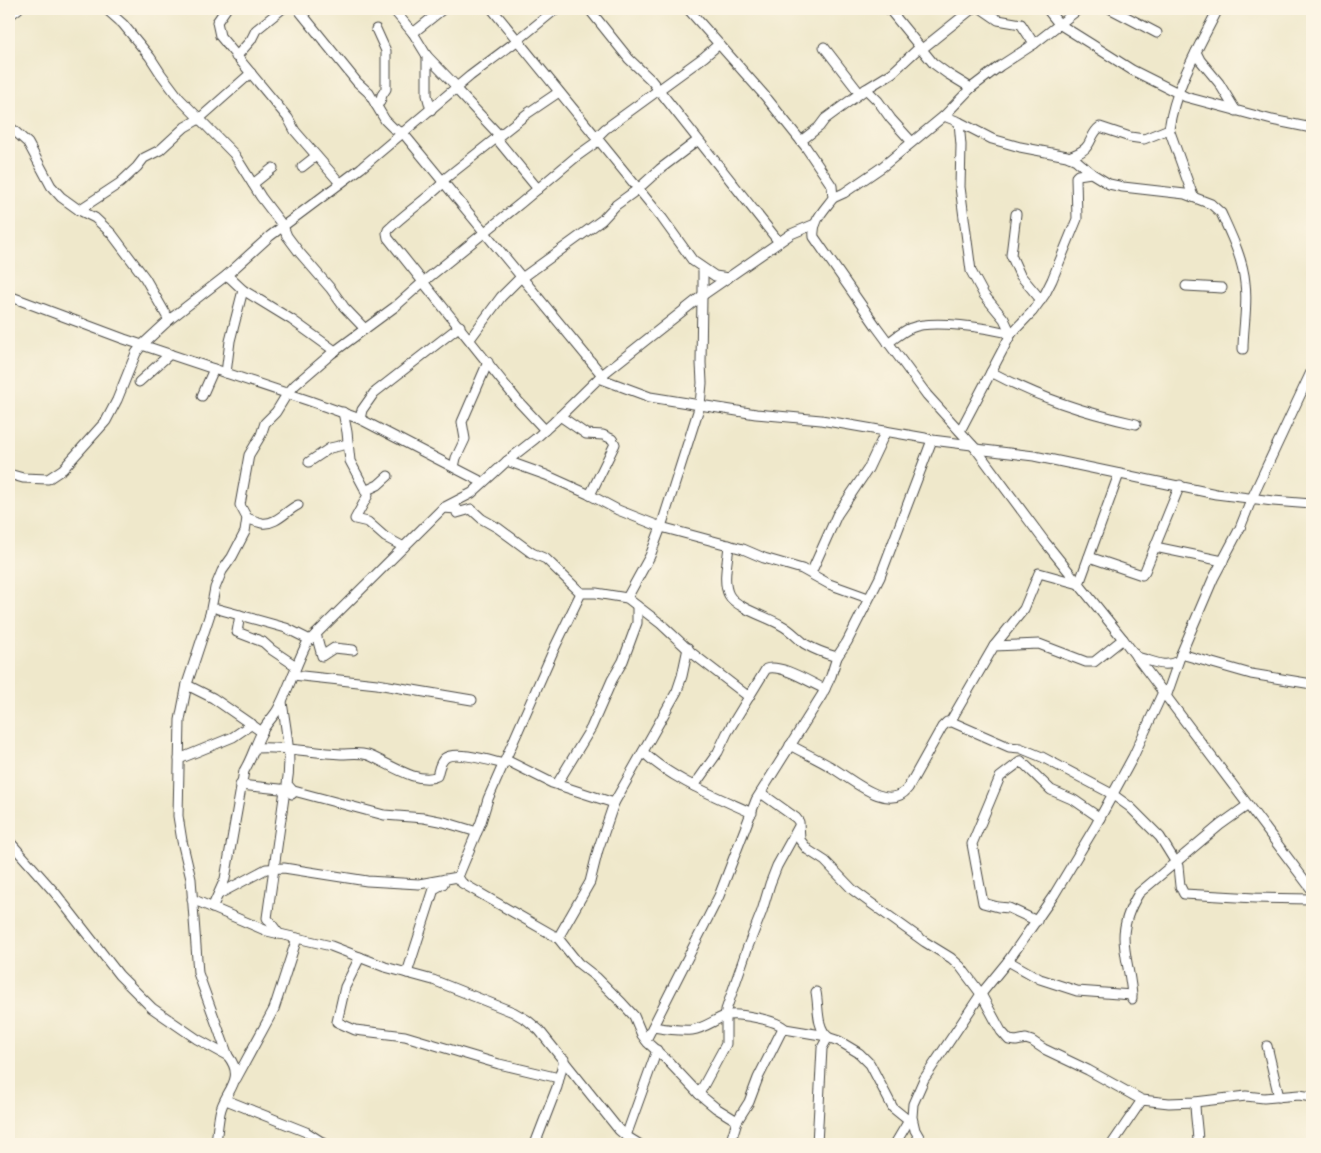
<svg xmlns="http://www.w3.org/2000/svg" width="1321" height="1153" viewBox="0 0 1321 1153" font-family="Pangolin,sans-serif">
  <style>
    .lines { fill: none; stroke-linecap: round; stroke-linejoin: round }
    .minor-casing { stroke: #484743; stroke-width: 11 }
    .minor { stroke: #fff; stroke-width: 9 }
  </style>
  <rect width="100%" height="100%" fill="#fcf5e5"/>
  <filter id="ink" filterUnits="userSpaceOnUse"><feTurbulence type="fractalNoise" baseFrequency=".02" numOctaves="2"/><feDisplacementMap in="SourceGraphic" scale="10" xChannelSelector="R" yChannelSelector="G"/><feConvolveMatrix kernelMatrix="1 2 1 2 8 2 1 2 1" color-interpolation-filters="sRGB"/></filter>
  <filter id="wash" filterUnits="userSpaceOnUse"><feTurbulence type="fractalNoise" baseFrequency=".0096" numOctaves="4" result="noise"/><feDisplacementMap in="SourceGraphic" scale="20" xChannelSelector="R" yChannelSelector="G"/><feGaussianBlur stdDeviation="1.12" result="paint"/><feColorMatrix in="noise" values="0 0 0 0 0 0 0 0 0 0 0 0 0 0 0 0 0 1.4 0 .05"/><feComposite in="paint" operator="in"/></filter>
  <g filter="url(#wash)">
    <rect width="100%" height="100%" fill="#efe8cb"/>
  </g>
  <g filter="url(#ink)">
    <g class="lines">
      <!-- minor casing -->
      <g class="minor-casing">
        <g id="minor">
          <polyline points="106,9 123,24 150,57 161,74 179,98 234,154 261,197 283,226 287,236 299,252 331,289 344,307 365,329"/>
          <polyline points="226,9 217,22 220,36 288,118 295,131 340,183"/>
          <polyline points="298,9 357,82 369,93 385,120 393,128 403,133 602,375"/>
          <polyline points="393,9 413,33 427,56 457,87"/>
          <polyline points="492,9 662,218 693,261 715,276 728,278"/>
          <polyline points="589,9 629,59 651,80 779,242"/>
          <path d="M688,9l77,87 40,50 27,40 1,12c-9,12 -21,23 -19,39l62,89 51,69 49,54 69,93 78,97 189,251"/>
          <polyline points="889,9 933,63 948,74 971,88"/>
          <polyline points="982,9 998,20 1021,24 1034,44"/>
          <polyline points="1047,9 1059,24 1091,44 1132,70 1186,97 1272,120 1312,128"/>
          <polyline points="1111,9 1157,33"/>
          <polyline points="9,16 18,9"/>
          <polyline points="376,29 386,51 386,89 382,95 380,102 376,105"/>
          <polyline points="413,33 443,9"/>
          <polyline points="824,47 858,91"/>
          <polyline points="922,49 972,9"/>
          <polyline points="1196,52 1200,60 1219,83 1236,111"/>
          <polyline points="427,56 427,95 431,110"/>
          <polyline points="236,57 251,40 256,30 282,9"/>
          <polyline points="455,88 499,135"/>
          <polyline points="866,89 878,101 891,119 911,141"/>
          <path d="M944,116l15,6 33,17 28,8 47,9 9,4 15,13 18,11 14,3 62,7 26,10 10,9c10,22 22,46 24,70 3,22 -2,44 -2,66"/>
          <polyline points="959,122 961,145 960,187 971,271 984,295 1004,319 1011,334"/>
          <polyline points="9,126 28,143 51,186 61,197 79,210 95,218 112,234 145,278 169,320"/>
          <polyline points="496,138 538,189"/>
          <polyline points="596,138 605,129 704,57 719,44"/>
          <polyline points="801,141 819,127 825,119 866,89 892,73 920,47"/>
          <path d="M1069,157c7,-3 15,-5 19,-12 4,-6 5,-13 12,-18l30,10 14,2 25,-10"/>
          <polyline points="302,167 316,156"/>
          <polyline points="442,181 528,113 559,92"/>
          <path d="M443,183c-17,17 -38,30 -55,47l-1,3 1,5 130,163 27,29"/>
          <polyline points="253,184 273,168"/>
          <path d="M1193,196l-24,-67c6,-43 30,-82 49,-120"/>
          <polyline points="833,198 844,193 882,167 944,116 971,88 1000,66 1034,44 1079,9"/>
          <polyline points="79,210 120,183 137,167 144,158 160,150 185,127 199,119 251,73"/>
          <polyline points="1016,214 1011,255 1020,275 1041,300"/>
          <polyline points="703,269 703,295"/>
          <polyline points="227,275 243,290 292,320 335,351"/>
          <polyline points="522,278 602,220 616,205 638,189 660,169 697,141"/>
          <polyline points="1186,286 1222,288"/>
          <polyline points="9,296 124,339 310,401 360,419 482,482"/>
          <polyline points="470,339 501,297 521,277"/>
          <path d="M888,343c8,-6 15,-12 23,-15 20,-9 79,0 100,6"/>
          <path d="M991,372c49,26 91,40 145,52"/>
          <polyline points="226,373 230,341 243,290"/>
          <polyline points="599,378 650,397 756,414 821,420 925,438 932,440 972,445"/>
          <polyline points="139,382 170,354"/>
          <polyline points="202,396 214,369"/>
          <polyline points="343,412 347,432 350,461 368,495 355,519 368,522 385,537 404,547"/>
          <polyline points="560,416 586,434 603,435 612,439 615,444 590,495"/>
          <polyline points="360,419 362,410 374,393 460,326"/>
          <polyline points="960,431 1011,334 1032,312 1045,294 1052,280 1077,219 1076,177 1078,175 1091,173"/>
          <polyline points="976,449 1034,456 1216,494 1273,501 1312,504"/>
          <polyline points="507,461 546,475 588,494 618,510 661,527 743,549 764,558 802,569 829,584 868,598"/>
          <polyline points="309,462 330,448 348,444"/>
          <polyline points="454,467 456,458 465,439 462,422 488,362"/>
          <polyline points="9,474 23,478 48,479 63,469 106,421 117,400 136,353 142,345 169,320 227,275 270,236 361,168 470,76 518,40 556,9"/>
          <polyline points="365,491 378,485 388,476"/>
          <polyline points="443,508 457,509 457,513 471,509 482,519 498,528 532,553 546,559 581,593"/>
          <path d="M247,518c5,2 10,4 15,5 14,2 25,-13 36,-18"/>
          <path d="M729,545c-1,15 -7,37 0,50 7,13 39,22 52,30 10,5 16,13 24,19 10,6 21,10 32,13"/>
          <polyline points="1155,547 1223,561"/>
          <polyline points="1089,557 1142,575 1145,571 1180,485"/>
          <polyline points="811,573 837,515 868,469 886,431"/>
          <polyline points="627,598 650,556 661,527 700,405 702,383 701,363 702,296"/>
          <polyline points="218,609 286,628 310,640"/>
          <polyline points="240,615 237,632 263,642 272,650 296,666"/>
          <polyline points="316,634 322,656 334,648 353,650"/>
          <polyline points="994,646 1024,609 1039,573 1079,584 1119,474"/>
          <polyline points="1181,654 1251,674 1312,684"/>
          <path d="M1136,657c16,3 27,12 42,4"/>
          <polyline points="293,675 377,684 472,700"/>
          <polyline points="187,685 213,698 262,732"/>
          <polyline points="1166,697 1181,654 1213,579 1240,528 1252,498 1312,370"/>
          <path d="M282,702c4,28 10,54 5,82l6,7 -1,3"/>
          <polyline points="950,722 994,646 1039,644 1086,662 1094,662 1123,639"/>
          <path d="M790,745c14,8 28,14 41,22 19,11 58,47 77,21l34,-61 5,-5h5l57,25 11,1 22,9 70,37 18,13 30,30 18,29 2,20 4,8 71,4 57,1"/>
          <path d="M256,748c28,-2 56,5 85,6 9,0 17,-2 27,1 17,6 50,31 69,21 2,-6 2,-13 8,-18 10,-8 46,3 59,6"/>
          <path d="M643,752c30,28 72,44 109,61"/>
          <polyline points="179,759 233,737 252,724"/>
          <polyline points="506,760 552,783 614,803"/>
          <polyline points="557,784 591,728 612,680 623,661 637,623 637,606"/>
          <polyline points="240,785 290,790 384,815 424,818 444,822 477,832"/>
          <path d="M694,786l24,-34 9,-19 39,-64c14,-6 45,14 59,20"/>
          <polyline points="761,793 796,818 799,822 800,840 808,850 825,861 853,890 868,901 925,942 951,958 960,966 981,994 1001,1031 1009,1040 1016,1041 1026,1039 1032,1041 1044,1049 1088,1070 1142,1100"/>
          <path d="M9,841l47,53 63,81 33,33 45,31 31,17c19,24 -4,35 -8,57 -2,10 -3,21 -4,31"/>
          <polyline points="219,894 266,869 284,868 367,881 419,884 458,877"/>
          <polyline points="192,899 267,931 331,946 385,967 433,980 513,1012 527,1020 539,1030 619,1130 626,1136 639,1144"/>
          <path d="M212,908l13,-29 19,-108c8,-13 11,-26 18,-39 4,-9 13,-16 17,-25 11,-21 17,-43 28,-64l136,-135 29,-15 35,-32 28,-22 19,-17 48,-47 101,-80 88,-61 24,-10"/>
          <polyline points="1037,921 1009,908 998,907 983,903 972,844 1000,777 1021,761 1051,790 1074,800 1100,818"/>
          <polyline points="279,934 267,918 285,790"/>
          <polyline points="558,938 590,882 598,850 614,803 677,691 682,676 688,648"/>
          <polyline points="360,957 345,987 337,1022 355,1030 405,1036 499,1064 559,1078"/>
          <polyline points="1008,961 1040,979 1077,991 1132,995"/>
          <polyline points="407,973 434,889 443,884 445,879"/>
          <path d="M816,992c3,15 0,35 12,45l-6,11 -5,96"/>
          <path d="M1132,999c0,-21 -8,-41 -8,-62 0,-15 7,-31 15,-44l81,-68 28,-20"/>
          <path d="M653,1027c13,2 27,4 39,3 13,-2 22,-10 33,-14 10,-4 53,4 60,13"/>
          <polyline points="646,1040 719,896 756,800 822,695 831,676 837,657 847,642 880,577 932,440"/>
          <polyline points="1267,1046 1279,1097"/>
          <polyline points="228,1056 198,973 191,879 182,841 178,816 180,720 187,684 210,614 215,588 222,571 232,557 245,532 247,518 240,505 249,455 261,435 265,423 276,412 287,394 295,385 331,354 396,306 423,282 521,203 577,156 598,141"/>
          <polyline points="236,1079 274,1009 297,938"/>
          <polyline points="699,1094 726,1044 726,1010 747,949 762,911 770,884 777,866 798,828"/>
          <polyline points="226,1100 306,1132 325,1144"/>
          <path d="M1195,1102c0,15 3,28 3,42"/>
          <polyline points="737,1121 716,1108 699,1094 667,1060 648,1043 642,1035 634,1016 622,1003 596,977 578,963 558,938 462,883 458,877 481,822 488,799 554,649 581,593 596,593 627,598 661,624 692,653 749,697"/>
          <polyline points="626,1136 657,1050"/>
          <polyline points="535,1144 557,1087 564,1059"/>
          <polyline points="730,1144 737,1121 749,1102 758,1078 782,1030 785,1029 821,1035 839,1041 859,1053 870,1064 893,1108 909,1121"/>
          <polyline points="895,1144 911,1117"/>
          <polyline points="923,1144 915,1130 912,1117 913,1104 924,1079 981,994 1008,961 1054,895 1096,825 1133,757 1163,692"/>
          <polyline points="1112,1144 1142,1100 1169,1103 1195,1102 1246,1096 1264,1098 1299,1095 1312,1097"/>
        </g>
      </g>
      <!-- minor -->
      <use href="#minor" class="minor"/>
    </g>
  </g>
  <!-- margin -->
  <rect width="1321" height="1153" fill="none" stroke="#fcf5e5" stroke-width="30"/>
</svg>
